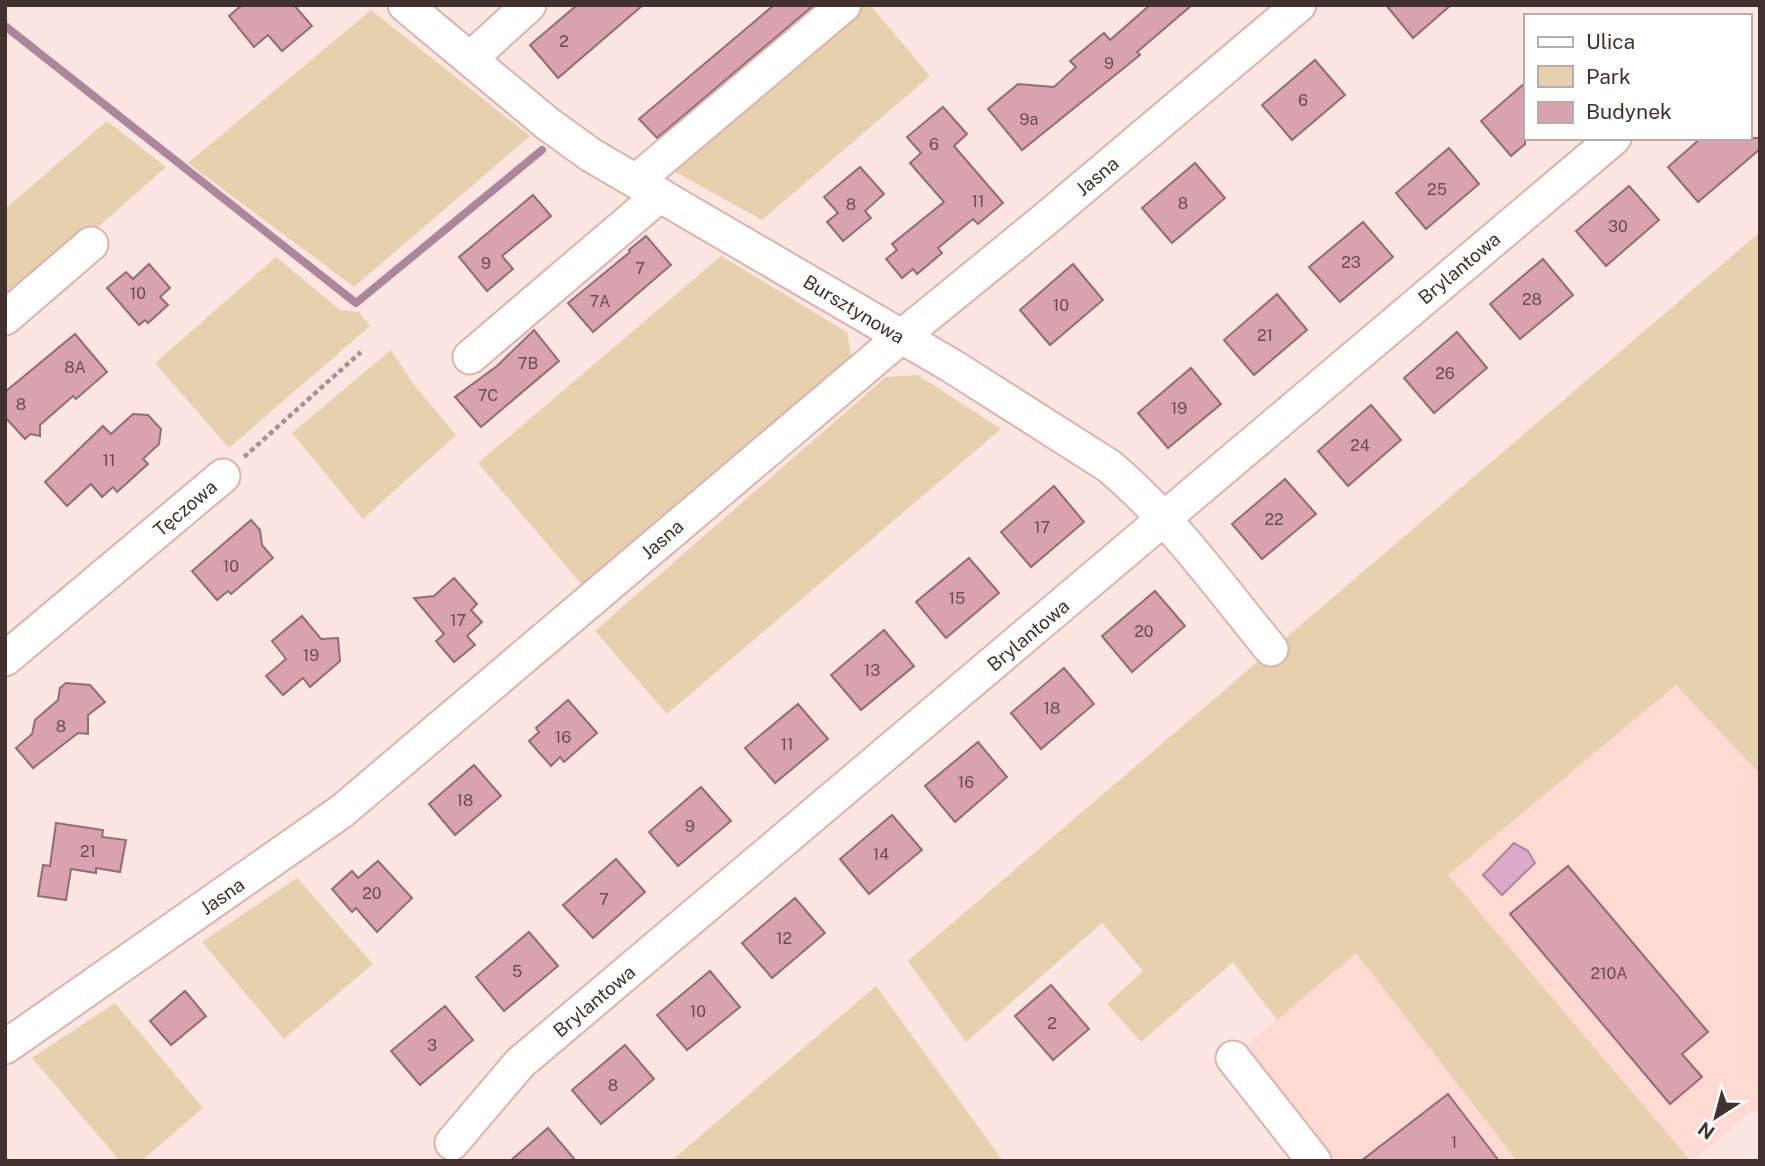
<svg xmlns="http://www.w3.org/2000/svg" width="1765" height="1166" viewBox="0 0 1765 1166" font-family="'Public Sans',sans-serif">
  <style>
    .built { fill: #ffd9d2 }
    .green { fill: #e6d0ae }
    .water { fill: #daaac8; stroke: #ac869a; stroke-width: 2 }
    .lines { fill: none; stroke-linecap: round; stroke-linejoin: round }
    .stream { stroke: #ac869a; stroke-width: 8 }
    .building { fill: #daa2ae; stroke: #906d74; stroke-width: 2 }
    .minor-casing { stroke: #d9b3ac; stroke-width: 37 }
    .path { stroke: #a5918e; stroke-width: 4.5; stroke-dasharray: 5 3.5; stroke-linecap: butt }
    .minor { stroke: #fff; stroke-width: 33 }
    .labels { text-anchor: middle; stroke-width: 5; stroke-linejoin: round; paint-order: stroke }
    .number-label { font-size: 16px; fill: #664d4e }
    .street-label { font-size: 19px; fill: #40312e; stroke: #fff }
  </style>
  <rect width="100%" height="100%" fill="#fde5e1"/>
  <!-- built -->
  <g class="built">
    <polygon points="1676,685 1760,774 1760,1114 1752,1111 1692,1161 1448,875"/>
    <polygon points="1356,953 1517,1161 1324,1161 1240,1051"/>
  </g>
  <!-- green -->
  <g class="green">
    <polygon points="865,5 870,5 930,76 762,220 670,169"/>
    <polygon points="371,10 530,136 354,287 188,163"/>
    <polygon points="107,121 166,167 5,309 5,209"/>
    <polygon points="1760,232 1760,774 1676,685 1448,875 1691,1161 1517,1161 1356,953 1277,1020 1233,962 1141,1042 1107,1004 1143,971 1102,923 966,1042 908,961"/>
    <polygon points="721,256 847,332 852,359 584,587 478,463"/>
    <polygon points="276,257 340,310 359,312 370,326 229,448 155,363"/>
    <polygon points="391,350 414,385 456,435 363,519 292,433"/>
    <polygon points="918,375 1001,429 667,714 595,631 886,377"/>
    <polygon points="297,878 373,964 284,1039 202,942"/>
    <polygon points="876,986 1003,1161 671,1161"/>
    <polygon points="115,1003 203,1108 141,1161 120,1161 32,1058"/>
  </g>
  <!-- water -->
  <polygon class="water" points="1514,843 1528,851 1535,863 1502,895 1483,875"/>
  <g class="lines">
    <!-- stream -->
    <polyline class="stream" points="5,26 356,303 542,150"/>
  </g>
  <!-- building -->
  <g class="building">
    <polygon points="242,5 294,5 312,26 282,51 268,35 254,47 229,16"/>
    <polygon points="577,5 643,5 558,78 530,45"/>
    <polygon points="774,5 814,5 657,138 639,119"/>
    <polygon points="1150,5 1192,5 1137,52 1140,55 1022,150 988,109 1018,84 1054,87 1076,67 1070,61 1104,33 1110,40"/>
    <polygon points="1386,5 1451,5 1413,38"/>
    <polygon points="1315,60 1345,95 1292,140 1262,105"/>
    <polygon points="1525,83 1525,144 1511,156 1481,121"/>
    <polygon points="943,107 967,134 954,146 1003,203 978,224 973,219 938,248 942,253 917,274 913,269 902,278 886,259 897,250 892,244 944,202 910,163 921,153 907,137"/>
    <polygon points="1701,138 1760,138 1760,149 1698,202 1668,167"/>
    <polygon points="1449,148 1479,184 1426,229 1396,193"/>
    <polygon points="1195,163 1225,198 1172,243 1142,208"/>
    <polygon points="860,167 884,194 865,211 871,218 843,241 827,222 838,213 824,197"/>
    <polygon points="1629,186 1659,220 1606,266 1576,231"/>
    <polygon points="533,195 551,216 502,256 513,269 487,291 459,257"/>
    <polygon points="1363,222 1393,257 1340,302 1309,267"/>
    <polygon points="646,236 671,265 593,332 568,303 630,252 629,250"/>
    <polygon points="1543,259 1573,295 1520,339 1490,304"/>
    <polygon points="149,264 170,288 160,297 168,305 148,323 145,320 139,325 107,288 126,272 133,279"/>
    <polygon points="1073,264 1103,300 1050,345 1020,310"/>
    <polygon points="1277,294 1307,330 1254,375 1224,340"/>
    <polygon points="534,330 559,361 481,427 455,397 497,366"/>
    <polygon points="1457,332 1487,368 1434,413 1404,378"/>
    <polygon points="75,334 107,372 76,399 73,396 40,425 40,436 30,434 25,439 5,417 5,392"/>
    <polygon points="1191,368 1221,404 1168,448 1138,413"/>
    <polygon points="1371,405 1401,440 1348,486 1318,451"/>
    <polygon points="133,414 148,415 161,429 159,444 143,459 148,464 117,492 113,487 102,497 91,484 67,506 45,482 103,426 111,434"/>
    <polygon points="1285,479 1316,514 1262,559 1232,524"/>
    <polygon points="1054,486 1084,522 1031,567 1001,532"/>
    <polygon points="251,520 260,530 262,545 273,558 231,594 228,591 217,600 192,571"/>
    <polygon points="969,558 999,593 946,638 916,602"/>
    <polygon points="454,578 477,604 471,610 482,622 467,636 475,645 454,662 436,641 444,634 414,598 434,596"/>
    <polygon points="1155,591 1185,626 1132,672 1102,636"/>
    <polygon points="302,616 321,639 338,638 340,661 310,687 303,678 283,695 266,676 286,659 272,641"/>
    <polygon points="884,630 914,666 861,710 831,675"/>
    <polygon points="1064,668 1094,704 1041,749 1011,713"/>
    <polygon points="66,683 90,685 105,702 88,715 88,734 78,733 33,768 16,748 32,734 35,720 58,700 60,688"/>
    <polygon points="568,700 597,733 564,762 560,757 551,766 529,741 539,732 536,728"/>
    <polygon points="798,704 828,739 775,783 745,748"/>
    <polygon points="978,742 1007,777 955,822 925,786"/>
    <polygon points="474,765 501,796 455,835 429,804"/>
    <polygon points="701,787 731,821 678,866 649,832"/>
    <polygon points="892,815 922,850 869,894 840,859"/>
    <polygon points="56,823 103,830 102,837 126,840 120,872 96,868 96,873 71,869 66,900 38,896 43,865 50,866"/>
    <polygon points="616,859 645,892 593,938 563,905"/>
    <polygon points="378,861 412,898 377,932 356,908 352,912 332,889 352,871 358,878"/>
    <polygon points="1568,866 1708,1032 1682,1054 1702,1077 1670,1104 1510,914"/>
    <polygon points="795,898 825,933 772,978 742,943"/>
    <polygon points="529,932 558,966 504,1011 476,977"/>
    <polygon points="710,971 740,1007 687,1050 657,1015"/>
    <polygon points="1051,985 1089,1029 1053,1060 1015,1016"/>
    <polygon points="185,991 206,1016 171,1045 150,1021"/>
    <polygon points="445,1006 473,1040 420,1085 391,1051"/>
    <polygon points="625,1045 654,1079 601,1124 572,1090"/>
    <polygon points="1448,1094 1499,1161 1361,1161 1409,1124"/>
    <polygon points="548,1128 576,1161 510,1161"/>
  </g>
  <g class="lines">
    <!-- minor casing -->
    <g class="minor-casing">
      <g id="minor">
        <path d="M405,5l143,119 43,31 361,211 157,100c62,52 111,121 162,183"/>
        <polyline points="470,59 529,5"/>
        <polyline points="636,181 844,5"/>
        <polyline points="5,318 91,244"/>
        <polyline points="470,357 660,195"/>
        <polyline points="5,659 223,476"/>
        <polyline points="5,1047 342,811 901,337 1042,222 1299,5"/>
        <polyline points="1233,1058 1314,1161"/>
        <polyline points="452,1143 520,1063 1614,138"/>
      </g>
    </g>
    <!-- path -->
    <polyline class="path" points="244,457 361,352"/>
    <!-- minor -->
    <use href="#minor" class="minor"/>
  </g>
  <g class="labels">
    <!-- number labels -->
    <g class="number-label">
      <text x="564" y="47">2</text>
      <text x="1109" y="69">9</text>
      <text x="1303" y="106">6</text>
      <text x="1029" y="125">9a</text>
      <text x="934" y="150">6</text>
      <text x="1437" y="195">25</text>
      <text x="978" y="207">11</text>
      <text x="1183" y="209">8</text>
      <text x="851" y="210">8</text>
      <text x="1618" y="232">30</text>
      <text x="1351" y="268">23</text>
      <text x="486" y="269">9</text>
      <text x="640" y="274">7</text>
      <text x="138" y="299">10</text>
      <text x="1532" y="305">28</text>
      <text x="600" y="307">7A</text>
      <text x="1061" y="311">10</text>
      <text x="1265" y="341">21</text>
      <text x="528" y="369">7B</text>
      <text x="75" y="373">8A</text>
      <text x="1445" y="379">26</text>
      <text x="488" y="401">7C</text>
      <text x="21" y="410">8</text>
      <text x="1179" y="414">19</text>
      <text x="1360" y="451">24</text>
      <text x="109" y="466">11</text>
      <text x="1274" y="525">22</text>
      <text x="1042" y="533">17</text>
      <text x="231" y="572">10</text>
      <text x="957" y="604">15</text>
      <text x="458" y="626">17</text>
      <text x="1144" y="637">20</text>
      <text x="311" y="661">19</text>
      <text x="872" y="676">13</text>
      <text x="1052" y="714">18</text>
      <text x="61" y="732">8</text>
      <text x="563" y="743">16</text>
      <text x="787" y="750">11</text>
      <text x="966" y="788">16</text>
      <text x="465" y="806">18</text>
      <text x="690" y="832">9</text>
      <text x="88" y="857">21</text>
      <text x="881" y="860">14</text>
      <text x="372" y="899">20</text>
      <text x="604" y="905">7</text>
      <text x="784" y="944">12</text>
      <text x="517" y="977">5</text>
      <text x="1609" y="979">210A</text>
      <text x="698" y="1017">10</text>
      <text x="1052" y="1029">2</text>
      <text x="432" y="1051">3</text>
      <text x="613" y="1091">8</text>
      <text x="1454" y="1148">1</text>
    </g>
    <!-- street labels -->
    <g class="street-label">
      <text transform="translate(1097 176) rotate(-40)" y="7">Jasna</text>
      <text transform="translate(1459 268) rotate(-40)" y="7">Brylantowa</text>
      <text transform="translate(854 309) rotate(31)" y="7">Bursztynowa</text>
      <text transform="translate(185 508) rotate(-40)" y="7">Tęczowa</text>
      <text transform="translate(662 539) rotate(-41)" y="7">Jasna</text>
      <text transform="translate(1028 635) rotate(-40)" y="7">Brylantowa</text>
      <text transform="translate(222 896) rotate(-35)" y="7">Jasna</text>
      <text transform="translate(594 1001) rotate(-40)" y="7">Brylantowa</text>
    </g>
  </g>
  <!-- border -->
  <rect width="1765" height="1166" fill="none" stroke="#40312e" stroke-width="14"/>
  <!-- legend -->
  <rect x="1524" y="14" width="228" height="126" fill="#ffffff" stroke="#b3adab" stroke-width="2"/>
  <rect x="1538" y="37" width="35" height="10" fill="#ffffff" stroke="#b3adab" stroke-width="2"/>
  <text x="1586" y="49" font-size="21" fill="#40312e">Ulica</text>
  <rect x="1538" y="66" width="35" height="21" fill="#e6d0ae" stroke="#b3adab" stroke-width="2"/>
  <text x="1586" y="84" font-size="21" fill="#40312e">Park</text>
  <rect x="1538" y="102" width="35" height="21" fill="#daa2ae" stroke="#b3adab" stroke-width="2"/>
  <text x="1586" y="119" font-size="21" fill="#40312e">Budynek</text>
  <!-- north arrow -->
  <g transform="translate(1716 1117) rotate(216)" stroke="#ffffff" stroke-width="5" paint-order="stroke">
  <path d="M0-5L12 26L0 18L-12 26Z" fill="#40312e"/>
  <text y="-10" font-size="19" font-weight="bold" text-anchor="middle" fill="#40312e">N</text>
  </g>
</svg>
